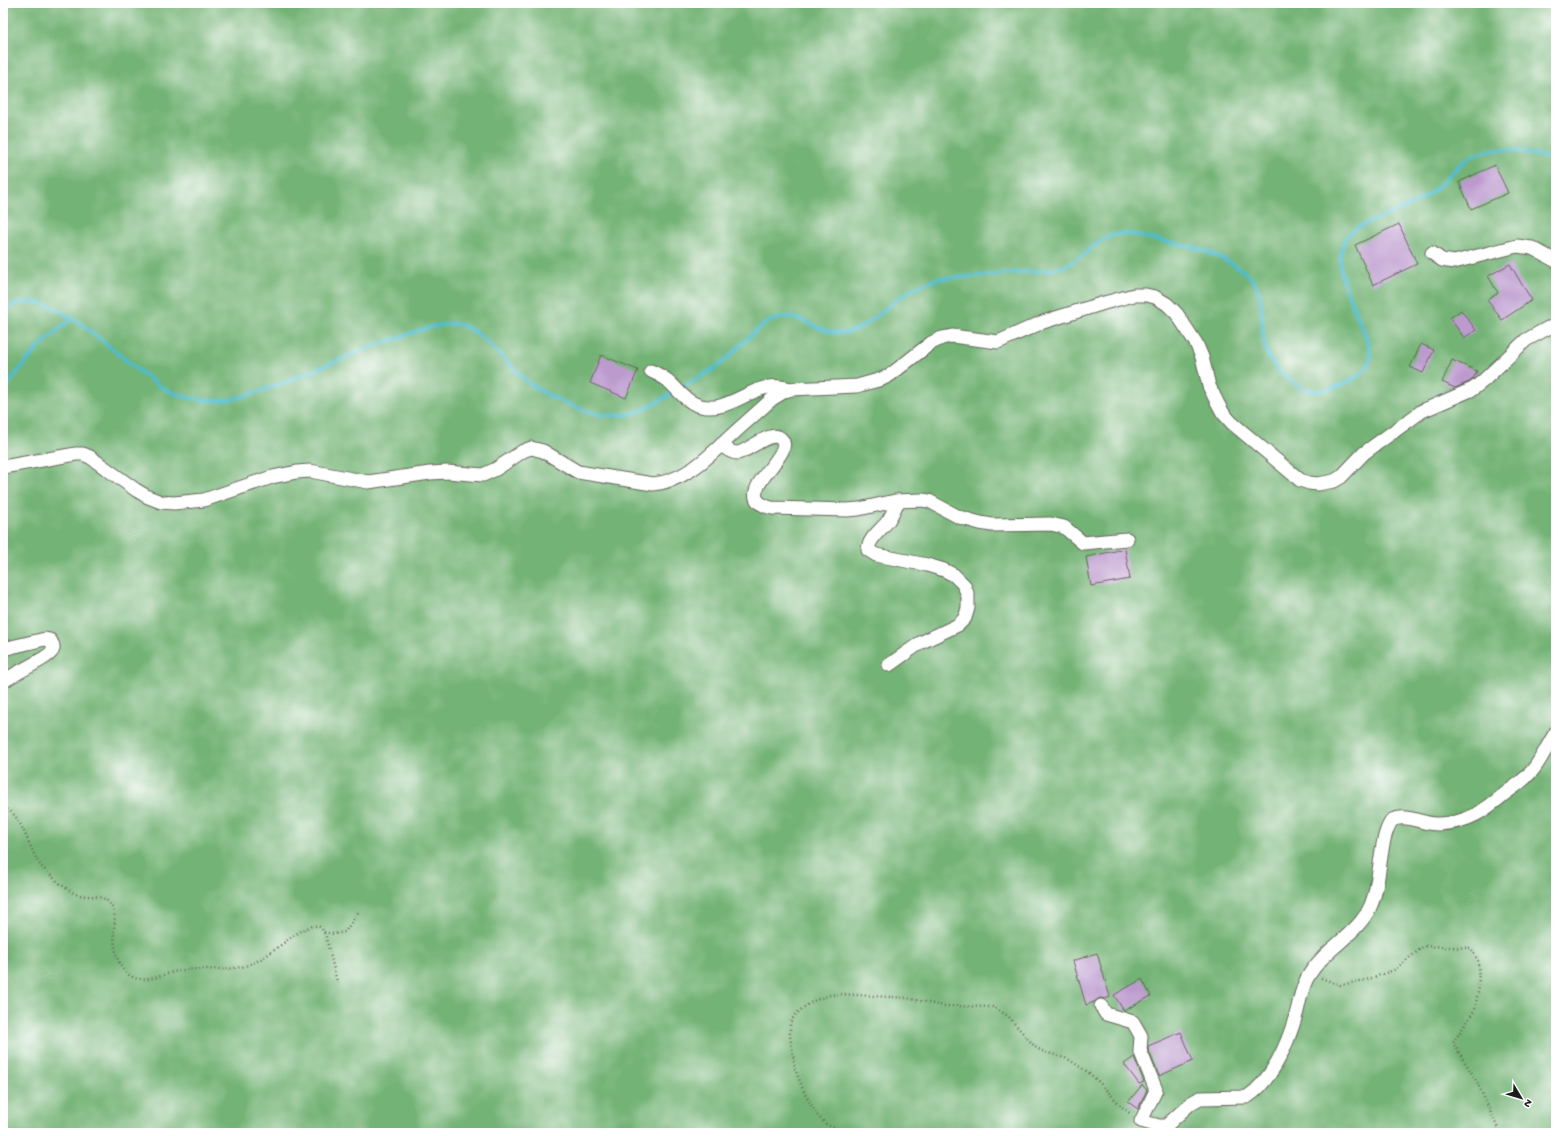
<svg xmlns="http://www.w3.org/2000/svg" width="1559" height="1136" viewBox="0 0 1559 1136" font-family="'Gochi Hand',sans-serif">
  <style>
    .forest { fill: #73b375; stroke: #486848 }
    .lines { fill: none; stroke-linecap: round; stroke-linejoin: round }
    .stream { stroke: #4fbcca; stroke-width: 4 }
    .building { fill: #bc9ace }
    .minor-casing { stroke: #66645b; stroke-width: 15 }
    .path { stroke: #66645b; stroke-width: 2.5; stroke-dasharray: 1 3; stroke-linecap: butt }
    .minor { stroke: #fff; stroke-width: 13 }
  </style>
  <rect width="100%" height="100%" fill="#fff"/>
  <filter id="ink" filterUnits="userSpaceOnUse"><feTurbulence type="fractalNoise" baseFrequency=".025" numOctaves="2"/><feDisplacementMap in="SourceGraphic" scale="8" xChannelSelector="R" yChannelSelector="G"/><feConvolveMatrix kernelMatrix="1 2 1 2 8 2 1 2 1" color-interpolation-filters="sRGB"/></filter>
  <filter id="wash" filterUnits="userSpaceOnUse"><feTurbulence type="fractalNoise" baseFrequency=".012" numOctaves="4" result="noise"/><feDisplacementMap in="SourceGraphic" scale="16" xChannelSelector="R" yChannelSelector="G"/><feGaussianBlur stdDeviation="0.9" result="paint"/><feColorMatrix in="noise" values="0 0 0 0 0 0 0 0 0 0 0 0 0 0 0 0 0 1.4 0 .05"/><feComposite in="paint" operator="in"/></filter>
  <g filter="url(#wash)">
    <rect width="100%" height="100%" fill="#f0e9d0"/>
    <!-- forest -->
    <rect class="forest" x="3" y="3" width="1553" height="1130"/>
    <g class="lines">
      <!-- stream -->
      <g class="stream">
        <path d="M3,310c9,-5 20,-9 30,-8 41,3 95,67 132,87 15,9 34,11 51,12 17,0 36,-7 51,-12 29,-10 56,-23 84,-34 16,-7 33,-13 50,-18 13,-5 27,-10 40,-12 5,-1 12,-2 16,-1 23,3 54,45 73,60 17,12 53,28 73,31 12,1 26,0 37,-4 12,-5 25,-14 37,-21 15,-8 31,-17 45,-27 17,-14 32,-35 53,-44 25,-9 42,15 66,14 23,-1 40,-22 58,-35 12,-8 24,-14 38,-19l113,-9c10,-2 20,-5 28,-11 11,-8 21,-20 35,-24 14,-4 30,2 44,5 14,3 28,5 42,9 15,5 51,21 57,36 10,22 3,47 11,68 4,13 31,37 45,38 15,2 52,-12 57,-28 3,-9 0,-17 -3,-26 -11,-33 -41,-72 -16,-105 22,-14 49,-19 72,-33 7,-5 15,-11 21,-17 8,-8 15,-17 24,-23 27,-17 61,-7 89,1"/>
        <path d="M3,391c21,-28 40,-51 69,-72"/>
      </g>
    </g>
    <g id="blocks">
      <!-- building -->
      <g class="building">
        <polygon points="1495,165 1508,193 1471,209 1459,182"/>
        <polygon points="1399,224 1417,264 1373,285 1355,245"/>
        <polygon points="1510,264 1521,283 1532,300 1502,320 1487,300 1498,293 1488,276"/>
        <polygon points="1461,310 1476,330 1464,338 1450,318"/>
        <polygon points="1421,344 1434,350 1423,373 1410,367"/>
        <polygon points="601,355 638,370 626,398 590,383"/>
        <polygon points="1452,360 1477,371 1473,379 1469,382 1455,388 1442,382"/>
        <polygon points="1125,549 1130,579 1091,586 1086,557"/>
        <polygon points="1097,953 1110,997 1105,999 1100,998 1094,1002 1086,1005 1073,961"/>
        <polygon points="1142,979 1151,996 1124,1011 1114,995"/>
        <polygon points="1181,1032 1193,1061 1159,1076 1148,1049 1148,1046"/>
        <polygon points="1134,1057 1144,1082 1139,1084 1124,1064"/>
        <polygon points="1142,1085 1147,1090 1138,1109 1128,1102"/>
      </g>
    </g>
  </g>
  <g filter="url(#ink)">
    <use href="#blocks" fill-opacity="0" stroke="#66645b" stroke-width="1"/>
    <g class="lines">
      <!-- minor casing -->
      <g class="minor-casing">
        <g id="minor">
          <polyline points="1432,253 1442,260 1454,262 1517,246 1532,248 1556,261"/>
          <path d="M651,371c6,3 11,5 16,9 10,8 16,19 28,24 26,11 46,-10 69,-16 9,-3 18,-1 27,1"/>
          <path d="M721,445c5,3 10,8 16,8 12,-1 35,-26 45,-13 13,16 -57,57 -10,68l75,2 12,-1 36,-8 27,-1 7,1 30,16 21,6 12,2 59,-1 13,3 19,16 44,-4"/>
          <path d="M3,467l73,-13h7l7,3 46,33 12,7 13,5 13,1 30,-3 68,-23 25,-5 13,-1 58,11 62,-9 17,-1 36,3 13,-6 27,-18 8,-3 12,3 35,21 75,12c33,-3 56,-28 80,-50 13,-12 26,-23 39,-35l13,-8 6,-2 66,-3 25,-7 8,-4 41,-32 11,-5 10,-2 46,6 45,-20 61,-19 30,-8h12l9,2 12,7 10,10 19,29 6,14 7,29 8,16 6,11 9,10 68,57 9,3 9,1 16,-3 7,-4 23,-24 58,-42 51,-22 10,-8 43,-41 22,-12 8,-1"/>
          <path d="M3,649l42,-10 5,1c2,3 4,5 3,9 -2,9 -40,24 -50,33"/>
          <path d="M889,665l31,-22 38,-18 7,-7 3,-10v-12l-4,-11 -10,-10 -10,-5 -17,-5 -51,-10 -8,-5c0,-11 13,-20 20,-29 4,-6 7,-13 10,-20"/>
          <path d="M1101,1006l5,8 27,8 8,14 -1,14 16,40 -15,31 18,5h7l25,-23 9,-5 47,-1c25,-16 41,-54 49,-82 4,-14 5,-28 13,-40 16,-27 50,-41 62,-70 11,-25 7,-65 21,-85 15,-7 32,5 47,4 30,-1 46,-14 68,-32 9,-6 18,-13 25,-21 10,-12 16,-27 24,-39"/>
        </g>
      </g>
      <!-- path -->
      <g class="path">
        <path d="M3,809c18,-1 27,46 39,58 9,8 19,19 30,25 16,9 33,-3 41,18 3,6 1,14 1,21 0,18 3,45 26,48 13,2 26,-6 38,-8 26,-5 54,3 77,-9 15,-6 46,-36 59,-36 7,-1 10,6 12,11l12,49"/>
        <polyline points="324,932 333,934 345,932 359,911"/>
        <polyline points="1321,978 1340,985 1366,980 1394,970 1424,946 1471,948 1478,961 1479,987 1475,1009 1453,1043 1476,1080 1500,1133"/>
        <polyline points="857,1133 837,1129 827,1125 817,1115 805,1094 795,1069 790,1035 790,1023 795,1015 803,1008 813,1001 830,995 842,994 907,998 943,1006 993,1007 1008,1016 1035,1047 1042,1051 1068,1059 1089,1073 1100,1083 1122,1107 1131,1114"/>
      </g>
      <!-- minor -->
      <use href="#minor" class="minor"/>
    </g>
  </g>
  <!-- margin -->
  <rect width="1559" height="1136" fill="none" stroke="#fff" stroke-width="16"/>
  <!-- north arrow -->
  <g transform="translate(1521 1098) rotate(128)" stroke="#ffffff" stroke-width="3" paint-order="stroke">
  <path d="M0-3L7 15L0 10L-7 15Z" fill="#1c1c1c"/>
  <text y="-6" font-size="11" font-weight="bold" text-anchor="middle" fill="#1c1c1c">N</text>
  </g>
</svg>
